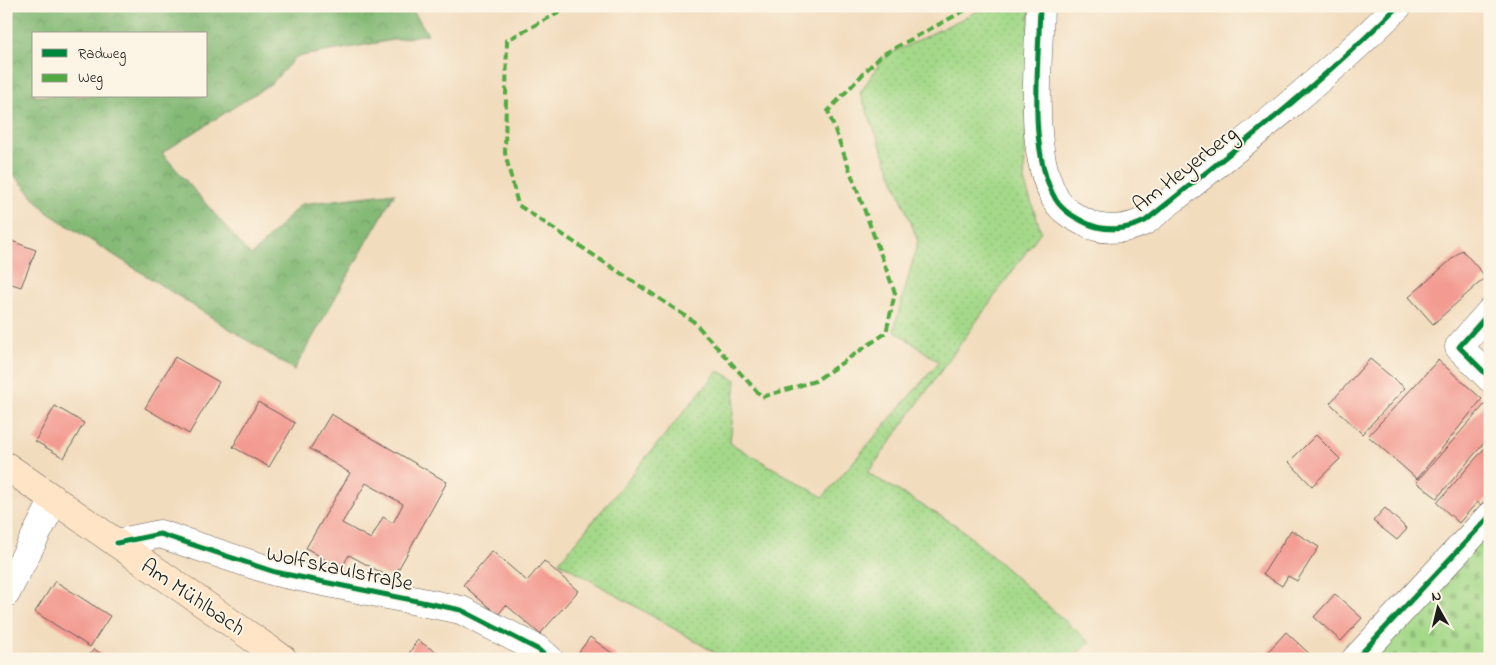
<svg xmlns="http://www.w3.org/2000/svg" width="1496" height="665" viewBox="0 0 1496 665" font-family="'Indie Flower',sans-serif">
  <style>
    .grass { fill: url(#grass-dots); stroke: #607a53 }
    .forest { fill: url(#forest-crowns); stroke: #506a49; fill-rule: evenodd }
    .cemetery { fill: url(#cemetery-stones); stroke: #607a53 }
    .building { fill: #f39a91; fill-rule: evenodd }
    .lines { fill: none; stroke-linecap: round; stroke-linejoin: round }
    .street-casing { stroke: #675f55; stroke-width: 29 }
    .secondary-casing { stroke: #675f55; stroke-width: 29 }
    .street { stroke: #fff; stroke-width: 28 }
    .secondary { stroke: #ffe4c6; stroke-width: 28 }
    .quiet { stroke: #52a943; stroke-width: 4; stroke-dasharray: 8 4; stroke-linecap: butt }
    .cycleway-casing { stroke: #fcf5e5; stroke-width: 8 }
    .cycleway { stroke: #00873e; stroke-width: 5 }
    .labels { text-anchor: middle; stroke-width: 4; stroke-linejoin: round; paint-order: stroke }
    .street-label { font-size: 22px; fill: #1c1c1c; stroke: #fcf5e5 }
  </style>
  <defs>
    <pattern id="grass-dots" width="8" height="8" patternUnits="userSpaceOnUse" patternTransform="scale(1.25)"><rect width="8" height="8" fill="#a5d98a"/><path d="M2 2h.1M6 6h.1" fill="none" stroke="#8dba76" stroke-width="1.8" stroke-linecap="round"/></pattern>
    <pattern id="forest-crowns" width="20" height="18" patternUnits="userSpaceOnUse" patternTransform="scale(1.25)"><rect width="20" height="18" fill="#84b976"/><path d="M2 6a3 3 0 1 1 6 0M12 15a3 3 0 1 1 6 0" fill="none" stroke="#719e66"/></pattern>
    <pattern id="cemetery-stones" width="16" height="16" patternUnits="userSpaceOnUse" patternTransform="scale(1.25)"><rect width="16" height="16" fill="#a5d98a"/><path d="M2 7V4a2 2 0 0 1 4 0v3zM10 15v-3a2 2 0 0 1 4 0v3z" fill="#8dba76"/></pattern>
  </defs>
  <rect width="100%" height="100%" fill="#fcf5e5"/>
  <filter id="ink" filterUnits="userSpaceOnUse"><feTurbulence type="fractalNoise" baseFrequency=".02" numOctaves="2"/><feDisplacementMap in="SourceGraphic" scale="10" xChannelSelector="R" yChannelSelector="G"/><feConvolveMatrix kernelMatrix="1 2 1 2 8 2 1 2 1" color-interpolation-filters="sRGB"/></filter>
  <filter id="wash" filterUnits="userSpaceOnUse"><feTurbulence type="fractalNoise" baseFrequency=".0096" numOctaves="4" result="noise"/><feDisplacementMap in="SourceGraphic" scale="20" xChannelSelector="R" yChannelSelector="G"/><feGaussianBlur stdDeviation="1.12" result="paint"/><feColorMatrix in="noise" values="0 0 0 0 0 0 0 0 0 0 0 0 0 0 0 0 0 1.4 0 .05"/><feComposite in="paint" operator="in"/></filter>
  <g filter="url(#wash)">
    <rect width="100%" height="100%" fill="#f2dcbe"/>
    <!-- grass -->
    <polygon class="grass" points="988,6 1030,6 1024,181 1041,231 868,473 959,527 1090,643 1069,659 726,659 559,562 718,371 736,380 730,443 823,497 939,362 894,330 918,241 860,93 884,57"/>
    <!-- forest -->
    <path class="forest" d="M6,6h404l18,28 -132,23 -24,26 -110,70 89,103 50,-52 94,-11 -101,177 -246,-157 -42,-47zM34,34h172v62h-172z"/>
    <!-- cemetery -->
    <polygon class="cemetery" points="1490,513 1490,659 1364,659"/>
    <g id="blocks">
      <!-- building -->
      <g class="building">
        <polygon points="6,239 36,250 21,287 6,282"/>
        <polygon points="1462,250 1486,277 1433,324 1409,297"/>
        <polygon points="175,357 219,382 189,434 145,408"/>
        <polygon points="1370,359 1405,388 1362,434 1330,403"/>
        <polygon points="1438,360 1482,399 1417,479 1368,436"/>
        <polygon points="258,402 295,423 269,467 233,447"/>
        <polygon points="1486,403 1490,407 1490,436 1437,498 1416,482"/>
        <polygon points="55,406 84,423 64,458 35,441"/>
        <path d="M331,414l116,68 -54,97 -44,-24 -8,14 -35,-21 44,-75 -40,-24zM366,483l37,21 -10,19 -10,-6 -12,22 -29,-16z"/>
        <polygon points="1316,435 1340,459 1312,486 1289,462"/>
        <polygon points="1490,442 1490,494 1481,505 1477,502 1459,523 1437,503"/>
        <polygon points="1385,508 1407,529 1397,540 1373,521"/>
        <polygon points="1291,530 1319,547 1297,581 1288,576 1282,586 1263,574"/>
        <polygon points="492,551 527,581 544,561 578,591 540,634 506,605 498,615 463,585"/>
        <polygon points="55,581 110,616 90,647 35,612"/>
        <polygon points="1335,594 1362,618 1341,641 1314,617"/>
        <polygon points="1286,632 1315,659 1271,659 1266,654"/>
        <polygon points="590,637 616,656 614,659 574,659"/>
        <polygon points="417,640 447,659 406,659"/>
        <polygon points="94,649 109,659 86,659"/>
      </g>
    </g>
  </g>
  <g filter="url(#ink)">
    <use href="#blocks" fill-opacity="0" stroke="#675f55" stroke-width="1"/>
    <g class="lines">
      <!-- street casing -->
      <g class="street-casing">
        <g id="street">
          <path d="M1040,6c-1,56 -13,145 16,194 7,11 18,17 30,23 18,9 41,7 59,-2 87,-69 174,-136 253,-215"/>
          <polyline points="1490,312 1459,347 1490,378"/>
          <polyline points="117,543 160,534 275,572 461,610 539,650 549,659"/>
          <polyline points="6,593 54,500"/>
          <polyline points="1356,659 1490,516"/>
        </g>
      </g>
      <!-- secondary casing -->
      <g class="secondary-casing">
        <polyline id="secondary" points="6,466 283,659"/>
      </g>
      <!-- street -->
      <use href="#street" class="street"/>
      <!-- secondary -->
      <use href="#secondary" class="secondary"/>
      <!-- quiet -->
      <polyline class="quiet" points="571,6 507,40 505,153 518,205 693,321 762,397 815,381 886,333 895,293 828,111 880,56 973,6"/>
      <!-- cycleway casing -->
      <g class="cycleway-casing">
        <g id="cycleway">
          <path d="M1040,6c-1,56 -13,145 16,194 7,11 18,17 30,23 18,9 41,7 59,-2 87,-69 174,-136 253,-215"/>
          <polyline points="1490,312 1459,347 1490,378"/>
          <polyline points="117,543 160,534 275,572 461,610 539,650 549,659"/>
          <polyline points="1356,659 1490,516"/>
        </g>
      </g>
      <!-- cycleway -->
      <use href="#cycleway" class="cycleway"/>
    </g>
  </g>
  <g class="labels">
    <!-- street labels -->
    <g class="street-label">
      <text transform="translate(1184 168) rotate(-38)" y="8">Am Heyerberg</text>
      <text transform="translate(340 567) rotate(12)" y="8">Wolfskaulstraße</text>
      <text transform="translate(194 596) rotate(34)" y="8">Am Mühlbach</text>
    </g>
  </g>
  <!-- margin -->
  <rect width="1496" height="665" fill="none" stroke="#fcf5e5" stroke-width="25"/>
  <!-- legend -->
  <rect x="32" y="32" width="175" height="65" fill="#fcf5e5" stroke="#a29e95"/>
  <rect x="42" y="49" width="25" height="8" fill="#00873e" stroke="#a29e95"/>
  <text x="78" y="58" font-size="15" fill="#1c1c1c">Radweg</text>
  <rect x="42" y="74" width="25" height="8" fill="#52a943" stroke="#a29e95"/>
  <text x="78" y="82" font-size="15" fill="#1c1c1c">Weg</text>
  <!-- north arrow -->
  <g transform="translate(1438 608) rotate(352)" stroke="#fcf5e5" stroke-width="4" paint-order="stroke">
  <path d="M0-4L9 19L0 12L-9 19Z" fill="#1c1c1c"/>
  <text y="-8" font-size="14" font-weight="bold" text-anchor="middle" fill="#1c1c1c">N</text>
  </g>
</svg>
